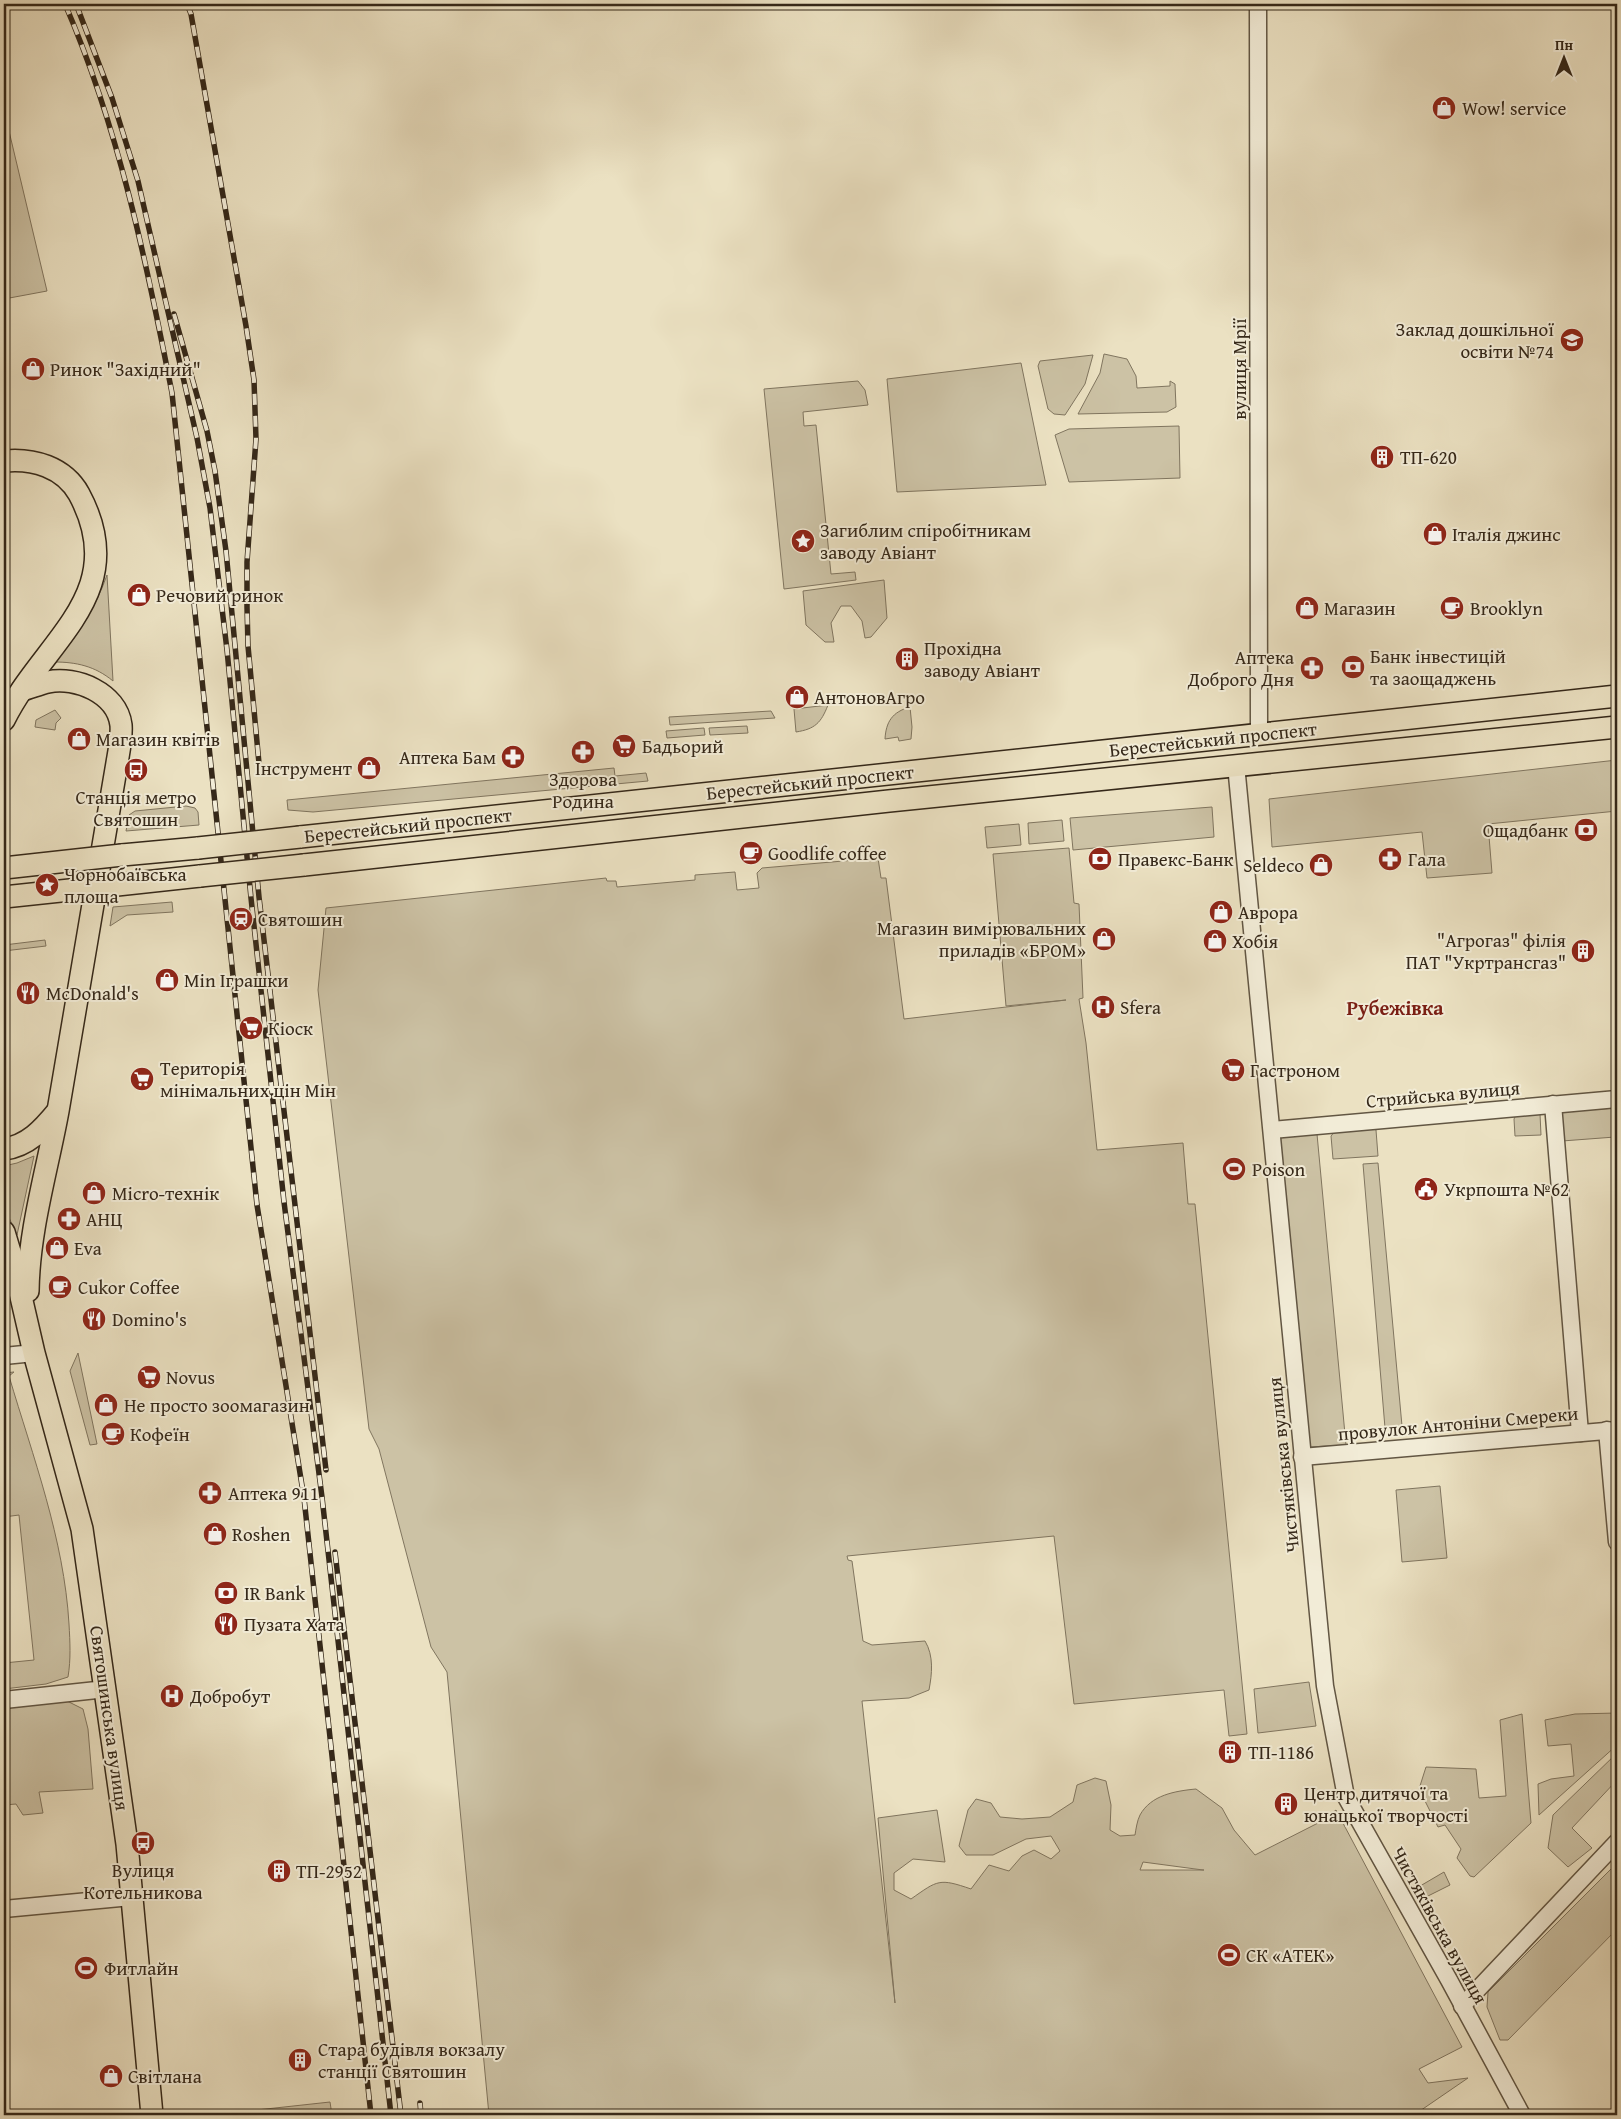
<svg xmlns="http://www.w3.org/2000/svg" width="1621" height="2119" viewBox="0 0 1621 2119" font-family="'Gentium Book Plus',serif">
  <style>
    .green { fill: #ccc2a5; stroke: #80755f; fill-rule: evenodd }
    .lines { fill: none; stroke-linecap: round; stroke-linejoin: round }
    .minor-casing { stroke: #625643; stroke-width: 19 }
    .major-casing { stroke: #352819; stroke-width: 24 }
    .minor { stroke: #f2ecd7; stroke-width: 16 }
    .major { stroke: #ebe1c2; stroke-width: 21 }
    .rail-casing { stroke: #352819; stroke-width: 5.5 }
    .rail { stroke: #f2ecd7; stroke-width: 4; stroke-dasharray: 11; stroke-linecap: butt }
    .major-bridge-casing { stroke: #352819; stroke-width: 24; stroke-linecap: butt }
    .major-bridge { stroke: #ebe1c2; stroke-width: 21 }
    .labels { text-anchor: middle; stroke-width: 4; stroke-linejoin: round; paint-order: stroke }
    .poi-label { font-size: 19px; fill: #352819; stroke: #f2ecd7; text-anchor: start }
    .street-label { font-size: 19px; fill: #352819; stroke: #f2ecd7 }
    .neighbourhood-label { font-size: 20px; font-weight: bold; fill: #7a1f14; stroke: #f2ecd7 }
  </style>
  <rect width="100%" height="100%" fill="#ebe1c2"/>
  <filter id="stains"><feTurbulence type="fractalNoise" baseFrequency=".004" numOctaves="4"/><feColorMatrix values="0 0 0 0 .2 0 0 0 0 .09 0 0 0 0 .02 0 0 0 .5 -.17"/></filter>
  <radialGradient id="worn" r=".72"><stop offset=".6" stop-color="#630" stop-opacity="0"/><stop offset="1" stop-color="#630" stop-opacity=".3"/></radialGradient>
  <!-- green -->
  <g class="green">
    <polygon points="4,110 47,291 4,299"/>
    <polygon points="1104,354 1127,359 1136,376 1137,388 1170,386 1170,381 1175,384 1176,407 1167,412 1078,414 1100,373"/>
    <polygon points="1093,355 1085,384 1065,415 1054,414 1048,409 1038,366 1040,361"/>
    <polygon points="1021,363 1046,485 897,492 887,379"/>
    <polygon points="858,381 865,390 868,405 803,412 804,426 816,425 831,574 855,572 856,580 784,589 764,389"/>
    <polygon points="1179,426 1180,478 1069,482 1055,435 1069,429"/>
    <path d="M107,575l6,106c-18,-15 -37,-19 -59,-19 22,-28 41,-52 53,-87z"/>
    <polygon points="884,580 887,618 871,637 865,638 862,621 851,606 841,606 831,623 834,642 825,642 806,625 803,591"/>
    <path d="M828,705c-7,18 -13,24 -32,27l-2,-23z"/>
    <path d="M910,707l2,20 -1,12 -12,2 -1,-4 -13,2c1,-17 7,-27 25,-32z"/>
    <polygon points="55,710 61,718 56,723 55,730 35,727 36,720"/>
    <polygon points="771,711 775,718 670,725 669,717"/>
    <polygon points="747,726 748,733 710,735 709,728"/>
    <polygon points="704,728 705,735 667,738 666,731"/>
    <polygon points="1617,760 1617,811 1488,824 1492,873 1427,878 1422,832 1272,847 1269,799"/>
    <polygon points="614,768 615,776 646,773 648,781 313,812 288,810 287,800"/>
    <polygon points="186,806 195,808 198,812 199,825 126,831 129,815 135,811"/>
    <polygon points="1212,807 1214,837 1073,850 1070,818"/>
    <polygon points="1062,820 1064,841 1029,844 1028,823"/>
    <polygon points="1019,824 1021,845 987,848 985,827"/>
    <path d="M1069,848l5,55 5,1 4,94 -4,1 7,44 11,107 86,-7 5,61h7l52,530 -18,2 -5,-46 -150,14 -20,-168 -207,20 1,4 4,1 11,80 9,4 53,-4c9,15 7,33 4,49l-20,8 -47,3 33,302 -17,-185 59,-8 8,52 -32,-3 -19,14v17l17,9c27,-19 28,-21 60,-10l18,-24 20,6 13,-15 12,-6 17,9 9,-8 -9,-15 -25,3 -33,16h-27l-7,-9 9,-36 8,-11 15,4 9,14 22,2 28,-2 23,-15 4,-17 18,-7 11,3 5,24 -1,25 10,6 15,-1c1,-6 2,-14 5,-20 11,-20 35,-24 56,-26l26,19 12,22 21,25 67,-34 14,-11 126,237 -43,22 9,14 40,-5 -54,37h-925l-42,-443 -16,-25 -52,-198 -10,-20 -51,-439 8,-82 280,-30 1,3h9l1,6 78,-7v-5l40,-3 2,18 22,-2 -2,-15 5,-5 116,-10 3,20h5l18,141 162,-19 -60,6 -13,-152zM1143,1862l60,8h1h-64z"/>
    <polygon points="172,902 173,912 127,915 110,926 113,907"/>
    <polygon points="45,940 46,946 4,951 4,945"/>
    <polygon points="1617,1108 1617,1171 1615,1137 1562,1141 1560,1116 1565,1111"/>
    <polygon points="1540,1114 1541,1135 1515,1136 1514,1119 1516,1115"/>
    <polygon points="1370,1126 1376,1130 1378,1156 1333,1159 1331,1136 1336,1130"/>
    <polygon points="1317,1134 1346,1445 1309,1447 1279,1140 1280,1137"/>
    <polygon points="34,1156 17,1235 4,1207 4,1166 17,1163"/>
    <polygon points="1378,1163 1402,1426 1385,1428 1363,1164"/>
    <polygon points="78,1353 97,1444 90,1445 70,1371"/>
    <path d="M14,1372l-5,4c24,81 55,163 60,248 1,18 2,35 -1,53l-22,7 -42,5v-26l30,-3 -15,-145 -15,2v-144z"/>
    <polygon points="1440,1486 1447,1558 1402,1562 1396,1490"/>
    <polygon points="1309,1682 1316,1726 1258,1733 1254,1689"/>
    <polygon points="65,1700 83,1709 88,1729 93,1789 39,1792 43,1813 23,1815 16,1804 4,1805 4,1706"/>
    <polygon points="1617,1713 1617,1745 1539,1815 1538,1784 1551,1779 1574,1776 1571,1744 1548,1746 1545,1720 1575,1714"/>
    <polygon points="1522,1714 1531,1823 1474,1877 1470,1876 1457,1858 1461,1849 1445,1825 1438,1827 1419,1789 1426,1767 1476,1769 1479,1798 1506,1796 1500,1720"/>
    <polygon points="1617,1753 1617,1780 1572,1828 1592,1848 1568,1867 1548,1848 1553,1815"/>
    <polygon points="1617,1863 1617,1929 1508,2040 1500,2040 1487,2007 1488,1992"/>
    <polygon points="1444,1872 1450,1885 1422,1899 1415,1889"/>
    <polygon points="330,2102 332,2115 211,2115"/>
  </g>
  <g class="lines">
    <!-- minor casing -->
    <g class="minor-casing">
      <g id="minor">
        <polyline points="1258,4 1259,735"/>
        <polyline points="1236,765 1325,1686 1346,1797 1449,1980 1522,2115"/>
        <polyline points="1553,1104 1580,1433"/>
        <polyline points="1272,1130 1617,1099"/>
        <polyline points="4,1356 34,1353"/>
        <polyline points="1607,1430 1617,1542"/>
        <polyline points="1302,1457 1617,1430"/>
        <polyline points="4,1700 106,1689"/>
        <polyline points="4,1909 131,1897"/>
        <polyline points="1462,2006 1617,1842"/>
      </g>
    </g>
    <!-- major casing -->
    <g class="major-casing">
      <g id="major">
        <path d="M4,461c29,-3 60,6 75,33 54,100 -36,146 -75,226"/>
        <path d="M22,690c8,-2 17,-6 26,-8 28,-6 69,11 73,43 1,12 -2,26 -4,38 -20,116 -39,232 -59,348 -11,60 -29,118 -30,180"/>
        <polyline points="300,837 1617,696"/>
        <polyline points="122,855 198,848"/>
        <polyline points="304,865 889,801 1617,727"/>
        <polyline points="117,885 200,876"/>
        <path d="M4,1149c24,-3 39,-20 53,-37"/>
        <polyline points="4,1232 13,1262 34,1353 82,1529 127,1844 152,2115"/>
      </g>
    </g>
    <!-- minor -->
    <use href="#minor" class="minor"/>
    <!-- major -->
    <use href="#major" class="major"/>
    <!-- rail casing -->
    <g class="rail-casing">
      <g id="rail">
        <path d="M65,4c54,125 81,256 107,389l85,812 47,293 67,617"/>
        <polyline points="76,4 112,98 138,181 197,438 210,508 227,650 251,898 284,1202 322,1497 391,2115"/>
        <polyline points="187,4 191,14 246,326 254,380 256,439 247,562 247,607 248,646 260,774"/>
        <polyline points="174,314 207,431 215,471 226,551 259,897 326,1470"/>
        <polyline points="335,1552 401,2115"/>
        <polyline points="420,2103 421,2115"/>
      </g>
    </g>
    <!-- rail -->
    <use href="#rail" class="rail"/>
    <!-- major-bridge casing -->
    <g class="major-bridge-casing">
      <g id="major-bridge">
        <polyline points="198,848 300,837"/>
        <polyline points="4,868 122,855"/>
        <polyline points="200,876 304,865"/>
        <polyline points="4,897 117,885"/>
      </g>
    </g>
    <!-- major-bridge -->
    <use href="#major-bridge" class="major-bridge"/>
  </g>
  <!-- icons -->
  <defs>
    <g id="shop-disc" transform="scale(1.25)"><circle r="9.5" fill="#8f2418" stroke="#f2ecd7"/><path d="M-5-2.5h2.3a2.7 3.5 0 0 1 5.4 0H5L5.5 6h-11ZM-1.5-2.5h3a1.5 2.3 0 0 0-3 0Z" fill="#fff"/></g>
    <g id="school-disc" transform="scale(1.25)"><circle r="9.5" fill="#8f2418" stroke="#f2ecd7"/><path d="M0-5L7-2L0 1L-7-2ZM-4 1L0 2.5L4 1V4Q0 6-4 4Z" fill="#fff"/></g>
    <g id="building-disc" transform="scale(1.25)"><circle r="9.5" fill="#8f2418" stroke="#f2ecd7"/><path d="M-4-6H4V6H1V3H-1V6H-4ZM-2.5-4.3h1.7v1.8h-1.7ZM.8-4.3h1.7v1.8H.8ZM-2.5-1h1.7V.8h-1.7ZM.8-1h1.7V.8H.8Z" fill="#fff"/></g>
    <g id="sight-disc" transform="scale(1.25)"><circle r="9.5" fill="#8f2418" stroke="#f2ecd7"/><path d="M0-6L1.8-2.2L6-1.7L2.9 1.2L3.7 5.4L0 3.3L-3.7 5.4L-2.9 1.2L-6-1.7L-1.8-2.2Z" fill="#fff"/></g>
    <g id="cafe-disc" transform="scale(1.25)"><circle r="9.5" fill="#8f2418" stroke="#f2ecd7"/><path d="M-5.5-4.5H6V0H3Q3 3.5 0 3.5H-2.5Q-5.5 3.5-5.5 0ZM3-3.2v2h1.7v-2ZM-6 4.5H4V6H-6Z" fill="#fff"/></g>
    <g id="bank-disc" transform="scale(1.25)"><circle r="9.5" fill="#8f2418" stroke="#f2ecd7"/><path d="M-6-4H6V4H-6ZM0-2.3a2.3 2.3 0 1 0 0 4.6a2.3 2.3 0 1 0 0-4.6Z" fill="#fff"/></g>
    <g id="pharmacy-disc" transform="scale(1.25)"><circle r="9.5" fill="#8f2418" stroke="#f2ecd7"/><path d="M-2-6h4v4h4v4h-4v4h-4v-4h-4v-4h4Z" fill="#fff"/></g>
    <g id="supermarket-disc" transform="scale(1.25)"><circle r="9.5" fill="#8f2418" stroke="#f2ecd7"/><path d="M-6-5.5h2.5l.6 2H6L4.5 2H-2.5L-4.4-4H-6ZM-1.5 3.2a1.3 1.3 0 1 0 .1 0ZM3 3.2a1.3 1.3 0 1 0 .1 0Z" fill="#fff"/></g>
    <g id="bus-disc" transform="scale(1.25)"><circle r="9.5" fill="#8f2418" stroke="#f2ecd7"/><path d="M-5-6H5V4H4V6H2V4H-2V6H-4V4H-5ZM-3.5-4V0h7V-4ZM-3.5 1.2v1.5H-2V1.2ZM2 1.2v1.5H3.5V1.2Z" fill="#fff"/></g>
    <g id="station-disc" transform="scale(1.25)"><circle r="9.5" fill="#8f2418" stroke="#f2ecd7"/><path d="M-3-6H3Q5-6 5-4V2Q5 4 3 4L4.5 6H3L1.5 4h-3L-3 6H-4.5L-3 4Q-5 4-5 2V-4Q-5-6-3-6ZM-3.5-4v3h7v-3ZM-3.5 1v1.5H-2V1ZM2 1v1.5H3.5V1Z" fill="#fff"/></g>
    <g id="restaurant-disc" transform="scale(1.25)"><circle r="9.5" fill="#8f2418" stroke="#f2ecd7"/><path d="M-5-6h1v4h1v-4h1v4h1v-4h1v5L-1.5 .5V6h-2V.5L-5-1ZM5-6V6H3V1.5H1.5Q1.5-4 5-6Z" fill="#fff"/></g>
    <g id="hospital-disc" transform="scale(1.25)"><circle r="9.5" fill="#8f2418" stroke="#f2ecd7"/><path d="M-5-5h3v3.5h4V-5h3V5h-3V1.5h-4V5h-3Z" fill="#fff"/></g>
    <g id="stadium-disc" transform="scale(1.25)"><circle r="9.5" fill="#8f2418" stroke="#f2ecd7"/><path d="M0-5a6.5 5 0 1 0 0 10a6.5 5 0 1 0 0-10ZM-3.5-1.8h7v3.6h-7Z" fill="#fff"/></g>
    <g id="civic-disc" transform="scale(1.25)"><circle r="9.5" fill="#8f2418" stroke="#f2ecd7"/><path d="M-.6-6.5H3V-4.5H.6V-3L4-1V1h2V6H-6V1h2V-1L-.6-3ZM-1.2 2.5V6h2.4V2.5Z" fill="#fff"/></g>
  </defs>
  <g fill-rule="evenodd">
    <use href="#shop-disc" x="1444" y="108"/>
    <use href="#school-disc" x="1572" y="340"/>
    <use href="#shop-disc" x="33" y="369"/>
    <use href="#building-disc" x="1382" y="457"/>
    <use href="#shop-disc" x="1435" y="534"/>
    <use href="#sight-disc" x="803" y="541"/>
    <use href="#shop-disc" x="139" y="595"/>
    <use href="#shop-disc" x="1307" y="608"/>
    <use href="#cafe-disc" x="1452" y="608"/>
    <use href="#building-disc" x="907" y="659"/>
    <use href="#bank-disc" x="1353" y="667"/>
    <use href="#pharmacy-disc" x="1312" y="668"/>
    <use href="#shop-disc" x="797" y="697"/>
    <use href="#shop-disc" x="79" y="739"/>
    <use href="#supermarket-disc" x="624" y="746"/>
    <use href="#pharmacy-disc" x="583" y="752"/>
    <use href="#pharmacy-disc" x="513" y="757"/>
    <use href="#shop-disc" x="369" y="768"/>
    <use href="#bus-disc" x="136" y="770"/>
    <use href="#bank-disc" x="1586" y="830"/>
    <use href="#cafe-disc" x="751" y="853"/>
    <use href="#bank-disc" x="1100" y="859"/>
    <use href="#pharmacy-disc" x="1390" y="859"/>
    <use href="#shop-disc" x="1321" y="865"/>
    <use href="#sight-disc" x="47" y="885"/>
    <use href="#shop-disc" x="1221" y="912"/>
    <use href="#station-disc" x="241" y="919"/>
    <use href="#shop-disc" x="1104" y="939"/>
    <use href="#shop-disc" x="1215" y="941"/>
    <use href="#building-disc" x="1583" y="951"/>
    <use href="#shop-disc" x="167" y="980"/>
    <use href="#restaurant-disc" x="28" y="993"/>
    <use href="#hospital-disc" x="1103" y="1007"/>
    <use href="#supermarket-disc" x="251" y="1028"/>
    <use href="#supermarket-disc" x="1233" y="1070"/>
    <use href="#supermarket-disc" x="142" y="1079"/>
    <use href="#stadium-disc" x="1234" y="1169"/>
    <use href="#civic-disc" x="1426" y="1189"/>
    <use href="#shop-disc" x="94" y="1193"/>
    <use href="#pharmacy-disc" x="69" y="1219"/>
    <use href="#shop-disc" x="57" y="1248"/>
    <use href="#cafe-disc" x="60" y="1287"/>
    <use href="#restaurant-disc" x="94" y="1319"/>
    <use href="#supermarket-disc" x="149" y="1377"/>
    <use href="#shop-disc" x="106" y="1405"/>
    <use href="#cafe-disc" x="113" y="1434"/>
    <use href="#pharmacy-disc" x="210" y="1493"/>
    <use href="#shop-disc" x="215" y="1534"/>
    <use href="#bank-disc" x="226" y="1593"/>
    <use href="#restaurant-disc" x="226" y="1624"/>
    <use href="#hospital-disc" x="172" y="1696"/>
    <use href="#building-disc" x="1230" y="1752"/>
    <use href="#building-disc" x="1286" y="1804"/>
    <use href="#bus-disc" x="143" y="1843"/>
    <use href="#building-disc" x="279" y="1871"/>
    <use href="#stadium-disc" x="1229" y="1955"/>
    <use href="#stadium-disc" x="86" y="1968"/>
    <use href="#building-disc" x="300" y="2060"/>
    <use href="#shop-disc" x="111" y="2076"/>
  </g>
  <g class="labels">
    <!-- poi labels -->
    <g class="poi-label">
      <text x="1462" y="115">Wow! service</text>
      <text x="1554" y="336" text-anchor="end">Заклад дошкільної<tspan x="1554" dy="22">освіти №74</tspan></text>
      <text x="50" y="376">Ринок "Західний"</text>
      <text x="1400" y="464">ТП-620</text>
      <text x="820" y="537">Загиблим спіробітникам<tspan x="820" dy="22">заводу Авіант</tspan></text>
      <text x="1452" y="541">Італія джинс</text>
      <text x="156" y="602">Речовий ринок</text>
      <text x="1324" y="615">Магазин</text>
      <text x="1470" y="615">Brooklyn</text>
      <text x="924" y="655">Прохідна<tspan x="924" dy="22">заводу Авіант</tspan></text>
      <text x="1370" y="663">Банк інвестицій<tspan x="1370" dy="22">та заощаджень</tspan></text>
      <text x="1294" y="664" text-anchor="end">Аптека<tspan x="1294" dy="22">Доброго Дня</tspan></text>
      <text x="814" y="704">АнтоновАгро</text>
      <text x="96" y="746">Магазин квiтiв</text>
      <text x="642" y="753">Бадьорий</text>
      <text x="496" y="764" text-anchor="end">Аптека Бам</text>
      <text x="352" y="775" text-anchor="end">Інструмент</text>
      <text x="583" y="786" text-anchor="middle">Здорова<tspan x="583" dy="22">Родина</tspan></text>
      <text x="136" y="804" text-anchor="middle">Станція метро<tspan x="136" dy="22">Святошин</tspan></text>
      <text x="1568" y="837" text-anchor="end">Ощадбанк</text>
      <text x="768" y="860">Goodlife coffee</text>
      <text x="1118" y="866">Правекс-Банк</text>
      <text x="1408" y="866">Гала</text>
      <text x="1304" y="872" text-anchor="end">Seldeco</text>
      <text x="64" y="881">Чорнобаївська<tspan x="64" dy="22">площа</tspan></text>
      <text x="1238" y="919">Аврора</text>
      <text x="258" y="926">Святошин</text>
      <text x="1086" y="935" text-anchor="end">Магазин вимірювальних<tspan x="1086" dy="22">приладів «БРОМ»</tspan></text>
      <text x="1566" y="947" text-anchor="end">"Агрогаз" філія<tspan x="1566" dy="22">ПАТ "Укртрансгаз"</tspan></text>
      <text x="1232" y="948">Хобія</text>
      <text x="184" y="987">Min Іграшки</text>
      <text x="46" y="1000">McDonald's</text>
      <text x="1120" y="1014">Sfera</text>
      <text x="268" y="1035">Кіоск</text>
      <text x="160" y="1075">Територія<tspan x="160" dy="22">мінімальних цін Мін</tspan></text>
      <text x="1250" y="1077">Гастроном</text>
      <text x="1252" y="1176">Poison</text>
      <text x="1444" y="1196">Укрпошта №62</text>
      <text x="112" y="1200">Micro-технік</text>
      <text x="86" y="1226">АНЦ</text>
      <text x="74" y="1255">Eva</text>
      <text x="78" y="1294">Cukor Coffee</text>
      <text x="112" y="1326">Domino's</text>
      <text x="166" y="1384">Novus</text>
      <text x="124" y="1412">Не просто зоомагазин</text>
      <text x="130" y="1441">Кофеїн</text>
      <text x="228" y="1500">Аптека 911</text>
      <text x="232" y="1541">Roshen</text>
      <text x="244" y="1600">IR Bank</text>
      <text x="244" y="1631">Пузата Хата</text>
      <text x="190" y="1703">Добробут</text>
      <text x="1248" y="1759">ТП-1186</text>
      <text x="1304" y="1800">Центр дитячої та<tspan x="1304" dy="22">юнацької творчості</tspan></text>
      <text x="143" y="1877" text-anchor="middle">Вулиця<tspan x="143" dy="22">Котельникова</tspan></text>
      <text x="296" y="1878">ТП-2952</text>
      <text x="1246" y="1962">СК «АТЕК»</text>
      <text x="104" y="1975">Фитлайн</text>
      <text x="318" y="2056">Стара будівля вокзалу<tspan x="318" dy="22">станції Святошин</tspan></text>
      <text x="128" y="2083">Світлана</text>
    </g>
    <!-- street labels -->
    <g class="street-label">
      <text transform="translate(1239 369) rotate(-90)" y="7">вулиця Мрії</text>
      <text transform="translate(1213 739) rotate(-6)" y="7">Берестейський проспект</text>
      <text transform="translate(810 782) rotate(-6)" y="7">Берестейський проспект</text>
      <text transform="translate(408 825) rotate(-6)" y="7">Берестейський проспект</text>
      <text transform="translate(1443 1094) rotate(-5)" y="7">Стрийська вулиця</text>
      <text transform="translate(1458 1423) rotate(-5)" y="7">провулок Антоніни Смереки</text>
      <text transform="translate(1283 1465) rotate(-96)" y="7">Чистяківська вулиця</text>
      <text transform="translate(110 1718) rotate(82)" y="7">Святошинська вулиця</text>
      <text transform="translate(1440 1925) rotate(61)" y="7">Чистяківська вулиця</text>
    </g>
    <!-- neighbourhood labels -->
    <g class="neighbourhood-label">
      <text x="1395" y="1015">Рубежівка</text>
    </g>
  </g>
  <!-- margin -->
  <rect width="1621" height="2119" fill="none" stroke="#ebe1c2" stroke-width="20"/>
  <rect x="5" y="5" width="1611" height="2109" fill="none" stroke="#352819" stroke-width="2.5"/>
  <rect x="10" y="10" width="1601" height="2099" fill="none" stroke="#352819"/>
  <!-- north arrow -->
  <g transform="translate(1564 58)" stroke="#f2ecd7" stroke-width="4" paint-order="stroke">
  <path d="M0-4L9 19L0 12L-9 19Z" fill="#352819"/>
  <text y="-8" font-size="14" font-weight="bold" text-anchor="middle" fill="#352819">Пн</text>
  </g>
  <rect width="100%" height="100%" filter="url(#stains)"/>
  <rect width="100%" height="100%" fill="url(#worn)"/>
</svg>
